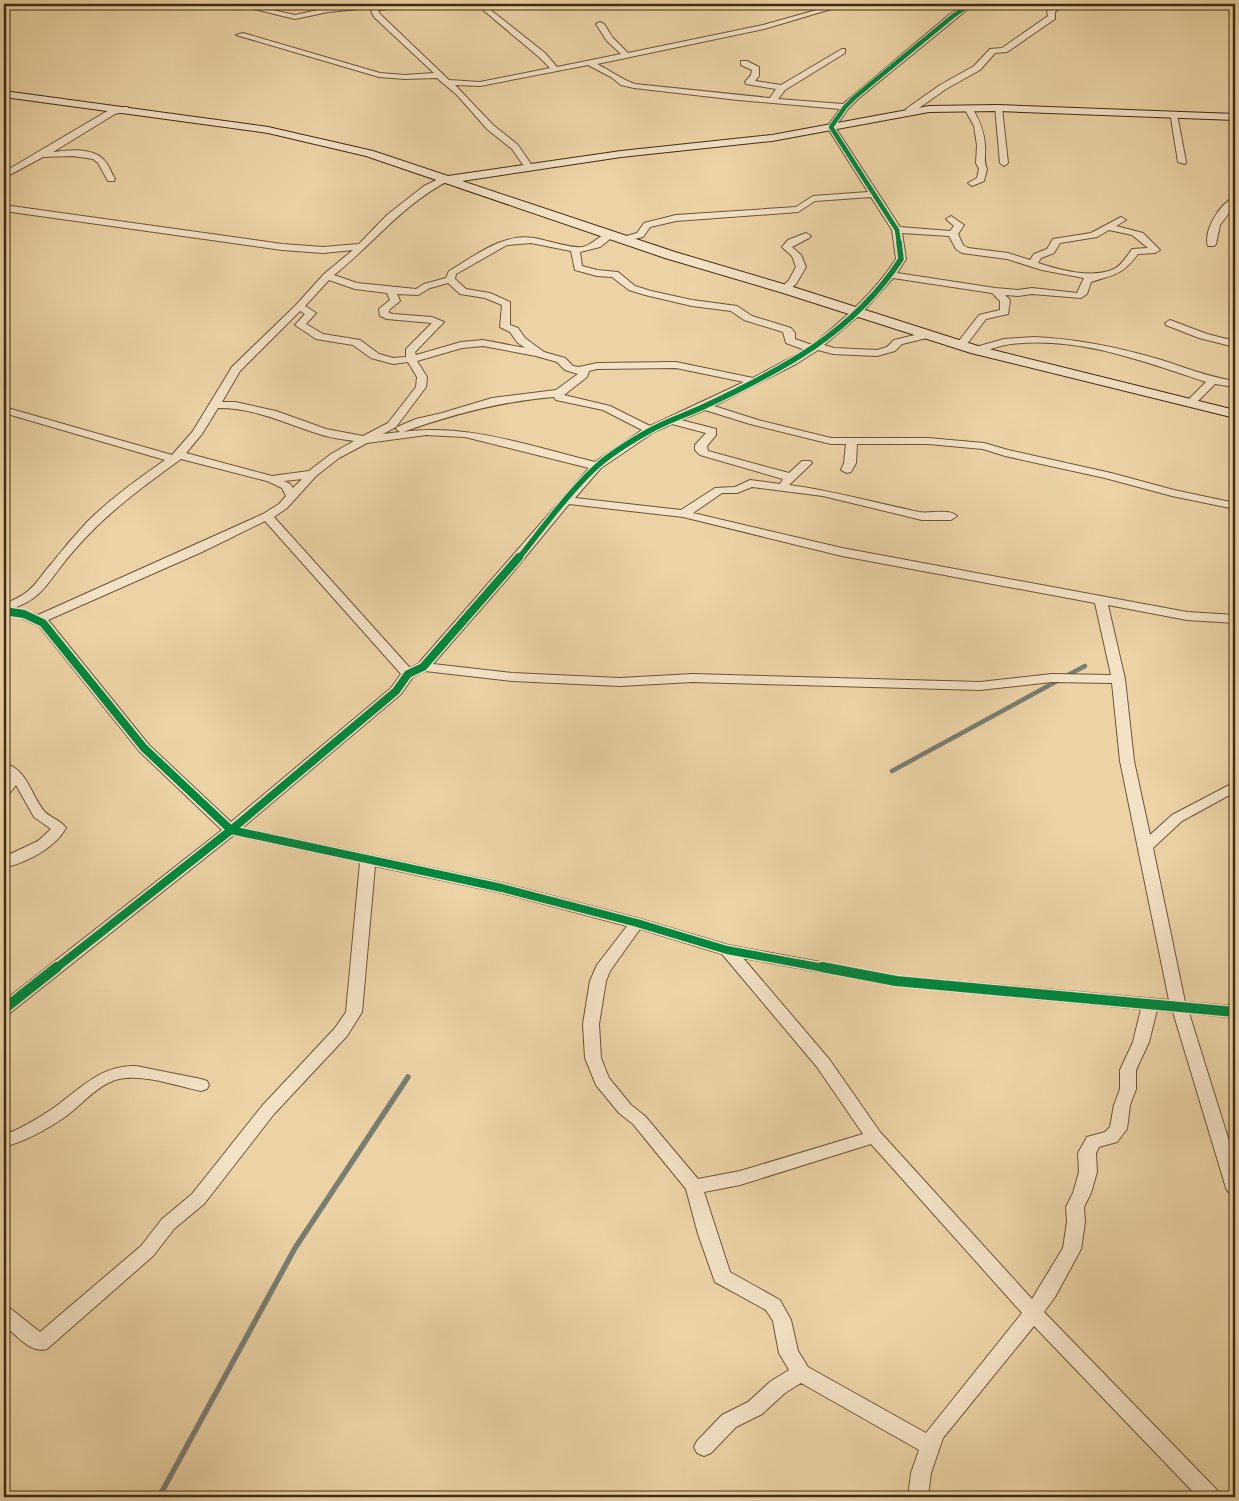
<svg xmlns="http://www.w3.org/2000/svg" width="1239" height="1501" viewBox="0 0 1239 1501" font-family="'Sorts Mill Goudy',serif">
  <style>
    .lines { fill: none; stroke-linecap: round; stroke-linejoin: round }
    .stream-far1 { stroke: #787e72; stroke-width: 4.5 }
    .stream { stroke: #787e72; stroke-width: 5.5 }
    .minor-casing { stroke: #6b5638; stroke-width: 2 }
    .secondary-casing { stroke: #402c13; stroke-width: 2 }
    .minor { fill: #f3e2c5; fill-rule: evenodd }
    .secondary { fill: #f3e2c5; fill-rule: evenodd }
    .cycleway-far3-casing { stroke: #f3e2c5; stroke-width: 6 }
    .cycleway-far2-casing { stroke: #f3e2c5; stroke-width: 8 }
    .cycleway-far1-casing { stroke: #f3e2c5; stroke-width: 11 }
    .cycleway-casing { stroke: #f3e2c5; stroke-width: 13 }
    .cycleway-far3 { stroke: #00873e; stroke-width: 4.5 }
    .cycleway-far2 { stroke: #00873e; stroke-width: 5.5 }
    .cycleway-far1 { stroke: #00873e; stroke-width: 8 }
    .cycleway { stroke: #00873e; stroke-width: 10 }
  </style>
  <rect width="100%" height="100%" fill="#ecd3a6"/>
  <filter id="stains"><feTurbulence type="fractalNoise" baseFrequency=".004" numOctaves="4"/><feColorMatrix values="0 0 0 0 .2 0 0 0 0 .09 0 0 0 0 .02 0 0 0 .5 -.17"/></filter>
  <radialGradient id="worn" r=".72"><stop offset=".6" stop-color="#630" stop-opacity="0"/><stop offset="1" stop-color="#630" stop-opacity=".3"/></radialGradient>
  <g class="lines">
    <!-- stream-far1 -->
    <g class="stream-far1">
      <polyline points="1066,676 1085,666"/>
      <polyline points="892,771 1059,680"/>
    </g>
    <!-- stream -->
    <polyline class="stream" points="159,1497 295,1248 408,1077"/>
    <!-- minor casing -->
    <g class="minor-casing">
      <g id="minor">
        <path d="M234,4h12l49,11 32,-7 52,-4v1l42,-1 -3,2 -40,4 2,4 69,66 31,2 70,-14 -11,-11 -63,-53h7l62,49 12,14 64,-13 -14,-13 -11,-17 4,-2 4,2 9,14 15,15 135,-28 75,-21h10l-84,25 -167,35c12,6 26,16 38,20l135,14 6,-9 -30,-5 -1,-2 6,-7 1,-5 -11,-5v-4h6l12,6v9l-4,5 26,4 61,-36h3v4l-60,37 -7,9 65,5 107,-90 17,-10h7l-116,95 -10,10 -13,18 65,100 50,4 4,-5 -8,-7 5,-3 13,9 -6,9 5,11 5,3 40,5 22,7 4,-6 13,-5 6,-10 38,-6 30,-16 5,3 -10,6 27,7 17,17 -5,3 -17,1c-16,21 -22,20 -47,28l-4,12 -6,4 -49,-4 -14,2 -13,-1 5,5 -2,14 -22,5 -22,29 -4,1 -5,-3 24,-31 21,-5v-9l-8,-8 -99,-15 -32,36 -37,31 10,3 43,2 10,-3 7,-7 33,-8 5,3 -1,2 -29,7 -7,7 -18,5 -44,-2 -15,-4 -22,14 -82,42 44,14 73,18h97l56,5 24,7 103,23 63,17 61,13v6l-63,-13 -67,-18 -100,-22 -22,-7 -55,-5h-71l-1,19 -5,9 -4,1 -6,-3 3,-7 2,-19h-15l-81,-20 -45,-14 -24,10 35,9v6l-9,11 1,5 81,22 13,-12h8l2,2 -2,2 -21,20c45,6 87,18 130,27 11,2 30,-4 38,4l-6,4h-29l-99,-24 -71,-9 -15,6h-15l-29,20 149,35 345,64 48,3v8l-48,-3 -79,-15 17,74 9,82 16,74 22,-20 63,-33v10l-53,29 -29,27 32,154 50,4v12l-46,-5 46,147v35l-6,-2 -3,-5 -53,-176 -16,-2 -8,32 -13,28v19l-6,16 -3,24 -10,13 -18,5 -3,6 1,19 -6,21 -7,14 1,15 -4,27 -26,48 -11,15 174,179 3,6h-23l-164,-171 -91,112 -12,35 -3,24h-20l3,-24 8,-23 -118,-67 -16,10 -23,21 -26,13 -25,26 -7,3 -7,-3 -3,-6 3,-6 25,-26 26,-13 23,-21 18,-11 -10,-17 -6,-32 -7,-11 -51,-28 -17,-48 -12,-45 -53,-65 -14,-11 -23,-28 -11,-27 -2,-34 7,-43 7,-16 30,-39 -125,-33 -127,-27 -13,146 -15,24 -73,78 -70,90 -30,25 -21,27 -106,93c-16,5 -32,-15 -43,-24v-19l7,3 29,23 101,-86 21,-27 30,-25 70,-88 73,-78 11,-16 14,-150 -126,-27 -224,178 -6,2v-14l218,-171 -83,-79 -100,-125 -20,-9 -15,-2v-11c30,-12 29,-19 48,-41 11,-14 23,-28 35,-41 23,-23 51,-43 78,-62l-161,-47v-6l168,48 21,-24 39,-64 64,-62 28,-31 29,-24 -30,3 -41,-3 -278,-39v-6l278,39 41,3 36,-3 28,-29 37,-29 21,-10 3,1v4c-45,23 -75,63 -114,94l23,8 59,6 8,-5 22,-6 3,-7c26,-15 53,-38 85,-33 13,2 37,11 49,9 11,-3 16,-12 27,-15l5,3 -15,12 -20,5 2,14 15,4 21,2 17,14 16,5 41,9 45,6 15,10 39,12 4,5v6l17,6c32,-26 62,-52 84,-86l-4,-29 -21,-33 -56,4 -17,11 -122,9 -26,6 -7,10 -22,5 -5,-3 21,-6 7,-10 32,-8 120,-8 17,-11 55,-4 -41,-65 13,-18 -102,-9 -104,-12 -13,-3 -10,-8 -23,-12 -108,21 -25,-1 38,40 25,20 15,22 -4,3 -3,-1 -14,-20 -25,-20 -30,-34 -20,-17 -32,1 -26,-2 -143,-42 7,-2 137,40 25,2 29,-2 -60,-56 -4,-9 -42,4 -33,7zM1109,230l23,5 16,13 -16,1c-5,7 -10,16 -18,20 -22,10 -54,1 -76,-6l3,-5 13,-5 6,-10 37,-6zM902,233l47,3 7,13 6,4 45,6 35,11 42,8 -7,15 -45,-5 -14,2 -23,-2 -98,-15 9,-14zM531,243l40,8 4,19 22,6 15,1 17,13 16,5 47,11 39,5 13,9 39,12 3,11 19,7 -52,28 -77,-16 -79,1 -18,4 -6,-1 -8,-8 -21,-6 -19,-14 -7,-10 -8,-3v-23l-20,-9 -24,-4 -11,-10 1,-5 51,-29zM329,280l26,9 32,4 3,7 -11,9 1,7 7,3 45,4 -26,26v8l-13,1 -14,-4 -19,-14 -37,-6 -17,-10 10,-11 -11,-7zM448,283l12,11 25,4 17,7 -2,22 10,5 7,10 8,6 -42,-8 -22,2 -45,13 -1,-3 29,-30 -12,-5 -39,-3 -4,-1v-3l11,-9 -3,-7 21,1 12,-7zM300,311l5,3 -10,11 21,14 37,6 18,13 22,6 15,-2 9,15 -1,10 -28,36 -25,13 -37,-7 -50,-18 -41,-9h-13l18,-31zM483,346l53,10 21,6 8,8 13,4 -22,16 -64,8 -50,15 -26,6 -19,8 -1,2 4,3 -17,2 13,-7 30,-40 1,-10 -10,-16 45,-13zM676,368l68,14 -94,44 -40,-20 -46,-11 23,-18 2,-6 8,-2zM554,397l2,3 47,10 39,20 -47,32c-62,-15 -127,-39 -192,-30 50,-18 99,-31 151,-35zM218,408c38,0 66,15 101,26 11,4 24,5 35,7l-23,13 -22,17 -37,5 -86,-23 16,-19zM672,424l34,9 -11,12v5l5,5 83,24 -3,5 -30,-4 -15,7 -20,1 -34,22 -106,-12 26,-30 53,-36zM426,435l39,2 124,31 -171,196 -8,4 -136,-151 13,-9 29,-32 23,-18 28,-15zM181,459l86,22 15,7 4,8 -7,8 -16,10 -225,101 -24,-7c24,-9 30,-19 45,-39 11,-15 25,-30 38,-43 26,-25 55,-46 84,-67zM302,479l-9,9 -3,-4 -6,-3zM569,504l114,13 159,39 253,47 16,72 -59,-1 -72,8 -288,-8 -72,4 -108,-5 -79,-9 75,-86zM265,521l136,153 -10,14 -160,134 -82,-77 -101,-125 154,-68zM425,671l87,10 108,5 72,-4 288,8 72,-8 60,1 8,78 49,239 -273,-24 -168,-31 -91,-27 -135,-35 -260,-55 159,-134 12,-17zM640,929l82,25 95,113 46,67 -123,37 -42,8 -53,-63 -14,-11 -22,-27 -8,-20 -2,-34 7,-43 4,-10zM743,958l153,28 245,23 -8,33 -13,28v19l-6,16 -4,22 -5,5 -18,5 -9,16 1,19 -6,21 -7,14 1,15 -4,26 -31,51 -152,-167 -51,-73zM871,1144l151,169 -96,120 -118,-66 -10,-16 -7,-31 -11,-20 -50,-28 -26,-80 36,-7z"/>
        <polygon points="1057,4 1065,4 1055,12 1055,19 1007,52 995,53 980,70 946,89 912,113 906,113 906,109 940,85 974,66 990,49 1002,48 1048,16 1047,11"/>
        <path d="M965,106h6c8,13 13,24 14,39 1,9 -2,16 2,24l-3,12 -12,5 -4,-3 9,-5 2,-9 -3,-6 1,-18 -3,-19 -10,-18z"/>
        <polygon points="995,106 1002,108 1008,163 1004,166 1000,163"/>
        <path d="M125,107h3v4l-13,3 -62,38c15,-2 38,-5 50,7 6,5 8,14 12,20l-1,2h-6l-10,-18 -5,-4 -20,-3 -30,1 -39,21v-6l105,-62z"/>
        <polygon points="1170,112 1177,114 1186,162 1185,164 1178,162"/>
        <path d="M1235,197v8l-15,20 -4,19 -2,2h-6c-5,-15 12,-43 27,-49z"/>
        <polygon points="806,233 811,236 809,238 792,247 801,255 806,267 796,284 788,291 782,291 780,289 789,280 796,267 792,256 782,247 788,240"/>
        <polygon points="1170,320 1207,334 1235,341 1235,347 1199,338 1166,325 1165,323"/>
        <path d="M1034,337c43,2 83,10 124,22 26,8 50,18 77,22v6l-20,-3 -21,21 -4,1 -5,-3 21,-21c-63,-21 -133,-48 -201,-37 -9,2 -19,6 -29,8l-5,-3 1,-2 32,-9z"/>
        <path d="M4,763c23,6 27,32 40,48 6,7 17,9 22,17 -12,21 -39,34 -62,40v-11l34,-16 13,-12 -17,-12 -18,-32 -7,9 -5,1v-13l3,-5 -3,-3z"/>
        <path d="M136,1066l65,13 6,2 2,4 -2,4 -6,2c-24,-5 -50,-15 -75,-13 -24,1 -43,26 -61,39 -19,13 -39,24 -61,30v-12c18,-7 35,-17 51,-28 26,-19 46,-42 81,-41z"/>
      </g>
    </g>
    <!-- secondary casing -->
    <g class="secondary-casing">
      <polygon id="secondary" points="4,91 268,127 373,151 448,176 621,151 772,135 929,106 998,105 1235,114 1235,120 998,111 929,112 772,141 621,157 462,181 675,252 790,286 981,347 1235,410 1235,418 971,353 780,292 665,258 366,156 268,133 4,97"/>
    </g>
    <!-- minor -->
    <use href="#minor" class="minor"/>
    <!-- secondary -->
    <use href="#secondary" class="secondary"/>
    <!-- cycleway-far3 casing -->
    <g class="cycleway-far3-casing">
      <polyline id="cycleway-far3" points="899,243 897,230 831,127 845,107 855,97 953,16 971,4"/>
    </g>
    <!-- cycleway-far2 casing -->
    <g class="cycleway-far2-casing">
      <path id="cycleway-far2" d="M518,559c25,-31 49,-65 78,-92 14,-13 37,-27 53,-36 17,-10 37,-16 56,-25 77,-36 148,-73 196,-147l-2,-17"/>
    </g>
    <!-- cycleway-far1 casing -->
    <g class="cycleway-far1-casing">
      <g id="cycleway-far1">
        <polyline points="4,611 24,614 43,623 144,748 231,830 502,888 637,923 727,950 829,969"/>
        <polyline points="55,969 231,830 396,691 408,674 423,667 519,557"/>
      </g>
    </g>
    <!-- cycleway casing -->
    <g class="cycleway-casing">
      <g id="cycleway">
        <polyline points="822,967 896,981 1235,1012"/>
        <polyline points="4,1009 57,967"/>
      </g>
    </g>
    <!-- cycleway-far3 -->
    <use href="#cycleway-far3" class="cycleway-far3"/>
    <!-- cycleway-far2 -->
    <use href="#cycleway-far2" class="cycleway-far2"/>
    <!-- cycleway-far1 -->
    <use href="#cycleway-far1" class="cycleway-far1"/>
    <!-- cycleway -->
    <use href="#cycleway" class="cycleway"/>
  </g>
  <!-- margin -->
  <rect width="1239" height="1501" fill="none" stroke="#ecd3a6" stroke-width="20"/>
  <rect x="5" y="5" width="1229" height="1491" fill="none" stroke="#402c13" stroke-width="2.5"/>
  <rect x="10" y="10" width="1219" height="1481" fill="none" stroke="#402c13"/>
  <rect width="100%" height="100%" filter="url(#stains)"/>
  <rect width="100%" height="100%" fill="url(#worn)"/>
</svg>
